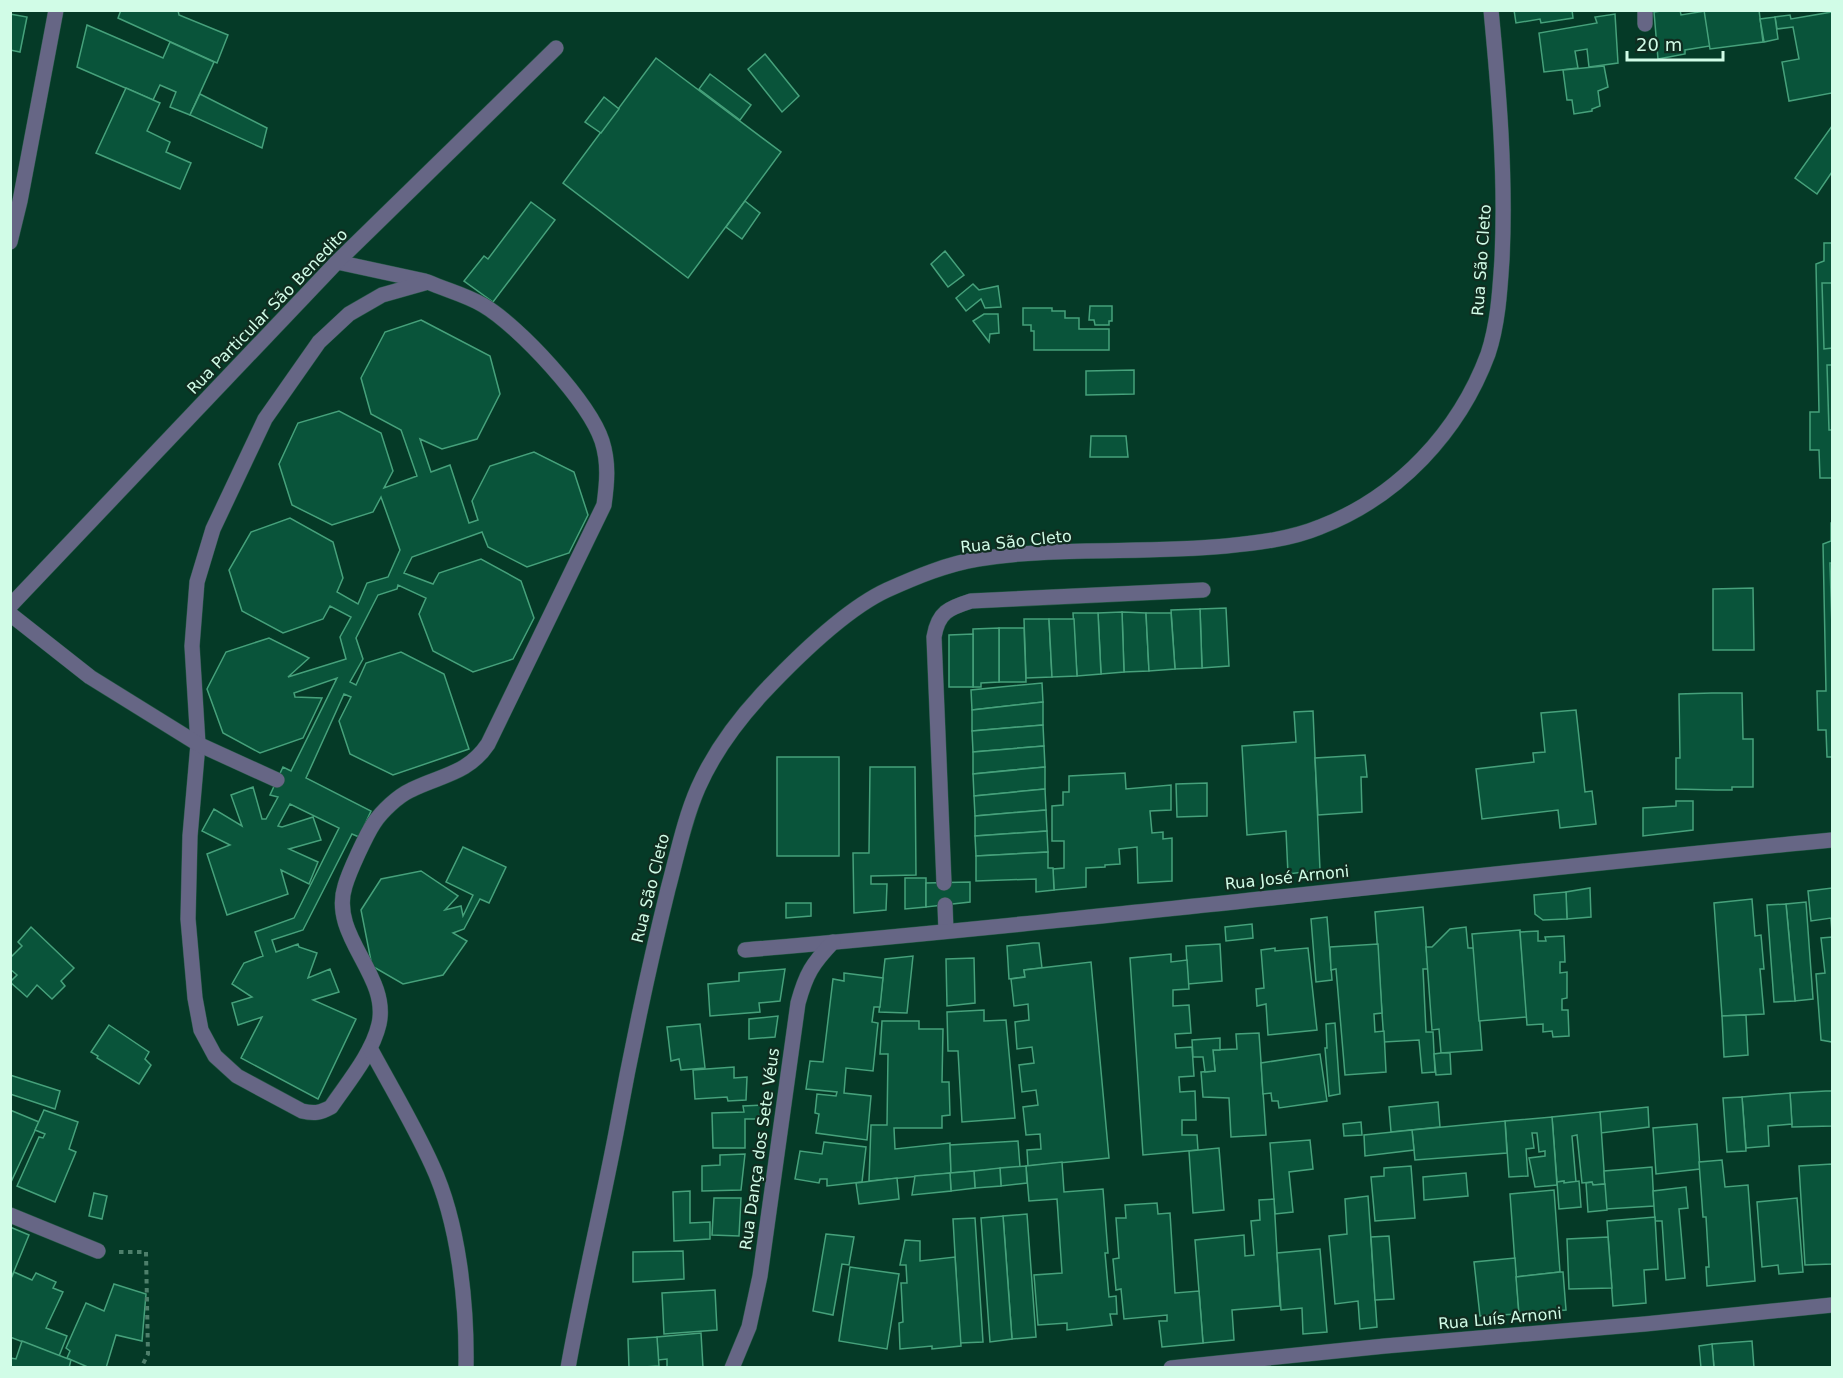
<svg xmlns="http://www.w3.org/2000/svg" width="1843" height="1378" viewBox="0 0 1843 1378" font-family="'DejaVu Sans',sans-serif">
  <style>
    .building { fill: #09543a; stroke: #46a17b; stroke-width: 1.5 }
    .lines { fill: none; stroke-linecap: round; stroke-linejoin: round }
    .service-casing { stroke: #265946; stroke-width: 16 }
    .minor-casing { stroke: #265946; stroke-width: 16 }
    .path { stroke: #4e7f6b; stroke-width: 4; stroke-dasharray: 4.5 4.5; stroke-linecap: butt }
    .service { stroke: #666685; stroke-width: 15 }
    .minor { stroke: #666685; stroke-width: 15 }
    .labels { text-anchor: middle; stroke-width: 4.5; stroke-linejoin: round; paint-order: stroke }
    .street-label { font-size: 16px; fill: #d1fce7; stroke: #102d20 }
  </style>
  <rect width="100%" height="100%" fill="#053a27"/>
  <!-- building -->
  <g class="building">
    <polygon points="121,10 178,10 179,15 228,35 217,63 118,18"/>
    <polygon points="1514,10 1572,10 1573,18 1541,23 1540,19 1516,23"/>
    <polygon points="1668,10 1680,10 1681,15 1705,11 1710,46 1685,50 1685,54 1658,59 1654,12"/>
    <polygon points="1704,10 1759,10 1763,42 1710,49"/>
    <polygon points="1832,12 1832,93 1789,101 1782,62 1799,59 1793,27 1777,29 1775,17 1790,15 1791,19"/>
    <polygon points="10,14 27,17 20,52 10,50"/>
    <polygon points="1615,14 1618,63 1589,67 1587,49 1575,51 1578,68 1544,72 1539,33 1597,23 1595,17"/>
    <polygon points="1775,17 1778,39 1764,42 1760,19"/>
    <polygon points="87,25 163,58 170,42 214,62 190,115 170,107 176,92 160,85 153,100 77,67"/>
    <polygon points="765,54 799,96 782,112 748,69"/>
    <polygon points="656,58 781,152 688,278 563,183"/>
    <polygon points="1604,66 1608,87 1598,91 1600,106 1592,109 1592,111 1574,114 1572,100 1567,100 1563,70"/>
    <polygon points="710,74 751,105 740,120 699,89"/>
    <polygon points="126,88 160,103 147,131 170,142 166,152 191,163 180,189 96,153"/>
    <polygon points="200,94 267,128 262,148 190,115"/>
    <polygon points="604,97 619,109 601,133 585,122"/>
    <polygon points="1832,126 1832,172 1817,194 1795,178"/>
    <polygon points="745,201 760,213 742,239 726,227"/>
    <polygon points="531,202 555,220 493,302 464,281 484,256 488,259"/>
    <polygon points="1824,243 1832,243 1832,478 1820,478 1819,450 1810,450 1810,412 1819,412 1816,264 1824,261"/>
    <polygon points="945,251 964,275 948,287 931,264"/>
    <polygon points="1822,283 1832,283 1832,348 1824,349"/>
    <polygon points="973,284 979,290 998,286 1001,307 985,308 981,299 966,311 956,298"/>
    <polygon points="1090,306 1112,306 1112,321 1109,321 1109,325 1095,325 1094,320 1089,320"/>
    <polygon points="1023,308 1052,308 1052,311 1065,311 1065,318 1079,318 1079,329 1109,329 1109,350 1034,350 1034,331 1031,331 1031,325 1023,325"/>
    <polygon points="984,314 998,314 999,333 990,334 989,342 973,321"/>
    <polygon points="421,320 490,356 500,394 477,439 442,449 420,439 431,472 450,465 469,523 478,520 472,501 490,466 534,452 574,472 588,515 569,553 527,567 488,547 482,532 412,557 404,573 433,584 439,573 481,559 521,581 534,618 513,659 473,672 433,651 419,614 426,598 398,585 397,589 378,595 356,638 363,659 350,682 356,685 366,663 401,652 444,674 469,749 393,775 350,754 339,721 351,697 344,694 306,778 371,811 359,837 352,834 303,930 272,940 276,952 298,944 299,947 317,953 308,978 330,969 339,992 313,1000 356,1019 318,1099 241,1058 262,1017 238,1025 232,1003 252,997 232,984 244,963 263,956 255,932 294,918 339,828 290,804 278,826 282,827 313,817 321,840 289,849 318,862 309,884 281,870 288,894 227,915 207,854 230,845 202,831 214,809 242,826 231,795 253,787 262,819 266,819 278,797 270,795 283,767 291,771 337,678 294,693 295,697 322,698 303,738 260,753 223,733 207,689 226,652 269,638 309,658 288,677 346,659 340,637 351,617 330,606 323,619 283,633 242,611 229,570 251,532 290,518 333,542 343,578 337,592 358,604 367,583 388,577 400,550 381,497 373,512 332,525 292,505 279,464 298,423 339,411 381,433 393,471 384,488 417,476 401,430 371,414 361,378 385,332"/>
    <polygon points="1827,365 1832,365 1832,430 1829,430"/>
    <polygon points="1134,370 1134,394 1086,395 1086,371"/>
    <polygon points="1091,436 1126,436 1128,457 1090,457"/>
    <polygon points="1831,523 1832,523 1832,757 1827,757 1826,730 1818,730 1817,691 1826,691 1823,544 1831,541"/>
    <polygon points="1830,563 1832,563 1832,628"/>
    <polygon points="1753,588 1754,650 1713,650 1713,589"/>
    <polygon points="1226,608 1229,666 1202,668 1200,609"/>
    <polygon points="1200,609 1202,668 1175,669 1171,610"/>
    <polygon points="1122,612 1146,613 1149,671 1124,672"/>
    <polygon points="1122,612 1124,672 1101,674 1098,613"/>
    <polygon points="1073,613 1098,613 1101,674 1077,676"/>
    <polygon points="1146,613 1171,613 1175,669 1149,671"/>
    <polygon points="1024,619 1049,619 1052,677 1026,678"/>
    <polygon points="1049,619 1074,619 1077,676 1052,677"/>
    <polygon points="999,628 1024,628 1026,682 999,682"/>
    <polygon points="999,628 999,682 981,683 981,687 973,687 973,629"/>
    <polygon points="973,634 973,687 949,687 949,635"/>
    <polygon points="1042,683 1043,702 972,710 971,690"/>
    <polygon points="1712,693 1742,693 1743,739 1753,739 1753,787 1732,787 1732,790 1717,790 1676,789 1676,758 1680,758 1679,694"/>
    <polygon points="1043,702 1043,725 972,731 972,710"/>
    <polygon points="1576,710 1585,792 1592,791 1596,824 1560,828 1558,810 1482,819 1476,769 1534,762 1533,753 1545,752 1541,713"/>
    <polygon points="1313,711 1320,870 1288,874 1286,831 1247,835 1242,746 1296,742 1294,712"/>
    <polygon points="1043,725 1044,746 973,752 972,731"/>
    <polygon points="1044,746 1045,767 973,774 973,752"/>
    <polygon points="1365,755 1367,777 1361,777 1362,812 1318,815 1315,758"/>
    <rect x="777" y="757" width="62" height="99"/>
    <polygon points="870,767 915,767 916,875 871,876 871,884 887,884 886,910 854,913 853,853 869,853"/>
    <polygon points="1045,767 1045,789 974,796 973,774"/>
    <polygon points="1125,773 1126,789 1171,785 1171,810 1150,811 1152,833 1163,832 1163,839 1172,838 1172,881 1138,883 1137,847 1119,849 1120,864 1105,865 1105,867 1086,868 1086,887 1054,890 1053,869 1064,868 1064,841 1052,841 1052,806 1063,805 1063,792 1069,792 1069,776"/>
    <polygon points="1207,783 1207,816 1177,817 1176,784"/>
    <polygon points="1045,789 1046,810 975,816 974,796"/>
    <polygon points="1676,801 1693,801 1693,830 1643,836 1643,808 1676,806"/>
    <polygon points="1046,810 1047,831 975,836 975,816"/>
    <polygon points="1047,831 1048,852 976,856 975,836"/>
    <polygon points="463,847 506,867 489,903 480,899 464,929 453,933 467,941 443,975 403,984 372,966 361,910 381,879 421,871 458,896 445,910 461,906 463,916 473,895 446,882"/>
    <polygon points="1048,852 1048,868 1053,868 1054,890 1036,892 1036,879 976,881 976,856"/>
    <polygon points="905,878 926,878 926,907 905,909"/>
    <polygon points="970,882 970,902 926,907 926,883"/>
    <polygon points="1590,888 1591,917 1567,919 1566,892"/>
    <polygon points="1832,888 1832,933 1831,918 1811,921 1808,891"/>
    <polygon points="1566,892 1567,919 1543,920 1535,914 1534,895"/>
    <polygon points="1752,899 1755,936 1761,935 1764,969 1760,969 1764,1014 1722,1016 1714,903"/>
    <polygon points="1806,902 1813,999 1795,1001 1786,904"/>
    <polygon points="786,903 811,903 811,916 786,918"/>
    <polygon points="1786,904 1795,1001 1774,1002 1767,905"/>
    <polygon points="1423,907 1428,969 1423,969 1426,1032 1433,1032 1435,1072 1422,1073 1419,1040 1384,1042 1375,912"/>
    <polygon points="1327,917 1332,980 1316,982 1311,919"/>
    <polygon points="1252,924 1253,938 1226,941 1225,927"/>
    <polygon points="31,927 74,968 61,981 65,986 52,999 37,985 27,997 10,982 17,975 10,969 10,958 22,946 18,942"/>
    <polygon points="1466,927 1468,948 1474,948 1482,1050 1441,1053 1439,1029 1432,1030 1426,947 1432,947 1450,929"/>
    <polygon points="1520,930 1527,1017 1479,1021 1472,934"/>
    <polygon points="1538,931 1538,941 1546,941 1545,937 1564,936 1565,962 1560,962 1560,973 1567,972 1567,998 1562,999 1562,1010 1568,1010 1569,1036 1553,1037 1552,1031 1543,1032 1543,1024 1527,1025 1520,932"/>
    <polygon points="1832,937 1832,1042 1821,1040 1816,974 1825,973 1821,938"/>
    <polygon points="1033,943 1039,943 1042,968 1024,970 1025,977 1009,979 1007,946"/>
    <polygon points="1220,944 1222,981 1188,984 1186,946"/>
    <polygon points="1378,944 1382,1013 1374,1014 1375,1032 1384,1031 1386,1072 1345,1075 1336,969 1331,970 1330,947"/>
    <polygon points="1275,948 1275,951 1308,948 1317,1030 1268,1035 1266,1004 1257,1006 1256,989 1264,988 1261,950"/>
    <polygon points="1171,954 1171,962 1187,960 1189,989 1173,990 1173,1006 1189,1005 1191,1033 1175,1034 1176,1048 1192,1047 1194,1076 1179,1077 1180,1092 1195,1091 1196,1120 1182,1120 1182,1135 1197,1135 1198,1150 1143,1155 1130,958"/>
    <polygon points="913,956 907,1013 879,1012 885,959"/>
    <polygon points="974,958 975,1003 947,1006 946,959"/>
    <polygon points="1091,962 1109,1158 1028,1166 1027,1150 1041,1149 1040,1134 1026,1135 1023,1107 1038,1105 1036,1090 1022,1092 1019,1065 1034,1063 1032,1047 1017,1049 1015,1022 1029,1020 1028,1004 1014,1006 1011,979 1025,977 1024,970"/>
    <polygon points="785,969 780,1001 759,1003 760,1012 710,1016 708,984 739,981 739,973"/>
    <polygon points="844,973 883,978 880,1007 874,1007 872,1022 878,1023 873,1071 846,1068 844,1093 871,1096 867,1140 816,1133 819,1114 815,1113 817,1094 836,1096 837,1092 806,1089 810,1061 823,1062 833,979 844,981"/>
    <polygon points="984,1010 984,1021 1006,1020 1015,1118 962,1122 958,1051 948,1051 947,1012"/>
    <polygon points="1746,1015 1748,1055 1724,1057 1722,1016"/>
    <polygon points="778,1016 775,1037 749,1039 749,1019"/>
    <polygon points="882,1021 919,1021 919,1029 943,1029 942,1082 949,1082 950,1115 942,1116 942,1128 894,1128 895,1149 950,1143 951,1173 869,1181 871,1125 887,1125 888,1054 880,1054"/>
    <polygon points="1335,1023 1340,1094 1329,1096 1325,1048 1327,1048 1326,1024"/>
    <polygon points="700,1024 705,1068 681,1070 679,1059 671,1061 667,1027"/>
    <polygon points="109,1025 149,1052 145,1059 151,1065 139,1084 97,1058 98,1056 91,1052"/>
    <polygon points="1259,1033 1266,1135 1231,1137 1229,1098 1203,1097 1201,1072 1215,1071 1213,1050 1237,1049 1236,1034"/>
    <polygon points="1220,1038 1220,1050 1213,1050 1215,1071 1205,1072 1203,1057 1193,1057 1192,1040"/>
    <polygon points="1441,1053 1450,1053 1451,1074 1436,1075 1434,1054"/>
    <polygon points="1320,1054 1327,1101 1279,1108 1278,1101 1272,1101 1271,1093 1263,1094 1261,1063"/>
    <polygon points="734,1067 734,1078 747,1077 746,1100 728,1101 727,1097 695,1099 693,1070"/>
    <polygon points="10,1075 60,1091 55,1109 10,1094"/>
    <polygon points="1826,1091 1832,1091 1832,1126 1792,1127 1790,1093"/>
    <polygon points="1790,1093 1792,1124 1768,1126 1769,1146 1746,1148 1742,1097"/>
    <polygon points="1742,1097 1746,1151 1727,1152 1723,1098"/>
    <polygon points="1438,1102 1440,1127 1391,1132 1389,1107"/>
    <polygon points="765,1105 762,1119 745,1119 745,1148 713,1148 712,1113 744,1112 743,1106"/>
    <polygon points="1648,1107 1649,1127 1601,1133 1600,1112"/>
    <polygon points="10,1110 39,1122 11,1182 10,1182"/>
    <polygon points="44,1110 78,1122 69,1149 76,1152 55,1202 17,1186 39,1137 43,1138 45,1134 35,1130"/>
    <polygon points="1600,1112 1605,1184 1593,1185 1592,1182 1582,1183 1577,1135 1572,1136 1576,1182 1564,1183 1564,1181 1557,1182 1552,1117"/>
    <polygon points="1552,1117 1557,1185 1535,1187 1529,1158 1545,1156 1545,1151 1539,1152 1537,1133 1532,1133 1534,1148 1526,1149 1528,1176 1509,1177 1505,1121"/>
    <polygon points="1505,1121 1507,1153 1415,1160 1412,1130"/>
    <polygon points="1361,1122 1362,1135 1344,1136 1343,1124"/>
    <polygon points="1697,1124 1700,1169 1656,1174 1653,1128"/>
    <polygon points="1412,1130 1414,1150 1365,1156 1364,1135"/>
    <polygon points="1310,1140 1313,1169 1289,1172 1293,1212 1275,1214 1270,1143"/>
    <polygon points="1018,1141 1020,1167 951,1173 950,1145"/>
    <polygon points="824,1142 866,1147 862,1182 827,1186 827,1179 820,1179 819,1183 795,1179 800,1151 822,1154"/>
    <polygon points="1219,1148 1224,1210 1193,1213 1189,1151"/>
    <polygon points="745,1154 741,1190 702,1191 702,1166 720,1165 720,1155"/>
    <polygon points="1722,1160 1725,1187 1748,1185 1755,1281 1707,1286 1706,1267 1709,1267 1706,1217 1703,1217 1699,1162"/>
    <polygon points="1062,1162 1064,1192 1103,1189 1108,1253 1105,1253 1109,1297 1116,1296 1117,1314 1110,1314 1112,1325 1067,1330 1067,1323 1038,1325 1034,1275 1062,1273 1057,1199 1029,1201 1026,1166"/>
    <polygon points="1832,1164 1832,1264 1805,1265 1799,1166"/>
    <polygon points="1026,1166 1027,1183 1001,1186 1000,1168"/>
    <polygon points="1411,1166 1415,1218 1375,1221 1371,1177 1384,1176 1384,1168"/>
    <polygon points="1652,1167 1654,1206 1606,1209 1604,1171"/>
    <polygon points="1000,1168 1001,1186 975,1188 974,1171"/>
    <polygon points="974,1171 975,1188 951,1191 950,1173"/>
    <polygon points="950,1173 951,1191 912,1195 915,1176"/>
    <polygon points="1466,1173 1468,1196 1424,1200 1423,1177"/>
    <polygon points="897,1178 899,1199 859,1204 856,1183"/>
    <polygon points="1564,1181 1564,1183 1579,1181 1581,1207 1559,1209 1557,1182"/>
    <polygon points="1592,1182 1593,1185 1605,1184 1607,1210 1588,1212 1586,1183"/>
    <polygon points="1686,1187 1688,1208 1679,1209 1685,1278 1666,1280 1662,1221 1655,1221 1653,1191"/>
    <polygon points="1554,1190 1560,1272 1516,1277 1510,1194"/>
    <polygon points="690,1191 690,1223 710,1222 710,1239 674,1241 673,1192"/>
    <polygon points="94,1193 107,1196 102,1219 89,1216"/>
    <polygon points="1368,1196 1377,1327 1360,1329 1358,1301 1335,1304 1329,1236 1347,1234 1345,1199"/>
    <polygon points="714,1198 741,1198 739,1236 712,1235"/>
    <polygon points="1797,1198 1803,1272 1779,1274 1778,1265 1762,1267 1757,1202"/>
    <polygon points="1274,1199 1280,1306 1232,1310 1234,1340 1203,1343 1195,1240 1244,1235 1245,1256 1254,1255 1251,1221 1260,1220 1259,1200"/>
    <polygon points="1157,1203 1158,1214 1170,1213 1175,1293 1199,1291 1203,1343 1162,1347 1159,1321 1167,1321 1167,1315 1124,1319 1121,1289 1116,1290 1113,1259 1119,1258 1116,1218 1126,1218 1125,1205"/>
    <polygon points="1027,1214 1036,1337 1012,1339 1003,1216"/>
    <polygon points="1003,1216 1012,1339 990,1342 981,1218"/>
    <polygon points="1655,1217 1658,1269 1644,1270 1646,1303 1613,1306 1607,1221"/>
    <polygon points="975,1218 983,1342 960,1343 953,1219"/>
    <polygon points="10,1227 29,1235 10,1281"/>
    <polygon points="826,1234 854,1237 849,1265 842,1264 833,1315 813,1311"/>
    <polygon points="1389,1236 1394,1299 1375,1300 1371,1237"/>
    <polygon points="1608,1237 1612,1288 1569,1289 1567,1239"/>
    <polygon points="905,1240 920,1241 920,1261 955,1257 961,1346 932,1349 932,1346 900,1349 899,1323 903,1322 901,1283 907,1283 906,1265 900,1265"/>
    <polygon points="1320,1249 1327,1332 1303,1334 1302,1308 1281,1310 1277,1253"/>
    <polygon points="683,1251 684,1279 633,1282 633,1252"/>
    <polygon points="1515,1258 1519,1314 1480,1316 1474,1262"/>
    <polygon points="850,1267 899,1274 887,1349 839,1341"/>
    <polygon points="14,1272 32,1280 36,1273 56,1282 53,1288 63,1292 46,1328 67,1336 59,1356 10,1337 10,1281"/>
    <polygon points="1560,1272 1563,1272 1566,1310 1519,1314 1516,1277"/>
    <polygon points="114,1284 146,1294 142,1341 116,1335 106,1368 90,1368 67,1358 70,1351 66,1348 86,1303 104,1311"/>
    <polygon points="715,1290 717,1330 664,1334 662,1293"/>
    <polygon points="701,1333 703,1368 667,1368 667,1359 658,1360 657,1337"/>
    <polygon points="657,1337 659,1366 629,1368 628,1339"/>
    <polygon points="22,1341 71,1360 69,1368 10,1368 10,1358 16,1359"/>
    <polygon points="1752,1341 1754,1368 1714,1368 1712,1344"/>
    <polygon points="1712,1344 1714,1368 1701,1368 1699,1346"/>
  </g>
  <g class="lines">
    <!-- service casing -->
    <g class="service-casing">
      <g id="service">
        <polyline points="337,262 425,281"/>
        <path d="M428,282c18,8 38,13 55,23 36,21 106,97 119,136 7,22 5,42 2,64l-116,239c-20,30 -47,31 -77,46 -13,6 -29,21 -37,33 -8,12 -25,49 -29,63 -16,50 45,89 34,138 -7,30 -31,58 -48,83 -11,6 -17,7 -29,4l-65,-35 -22,-20 -14,-26 -6,-32 -7,-79 2,-83 8,-92 -6,-98 5,-64 16,-53 52,-110 54,-77 30,-28 33,-19z"/>
        <polyline points="10,614 90,677 198,744 277,780"/>
        <path d="M944,883l-10,-246c4,-25 15,-29 37,-36l232,-11"/>
        <polyline points="945,905 946,931"/>
        <path d="M370,1048c21,39 44,77 62,117 27,58 35,139 34,203"/>
      </g>
    </g>
    <!-- minor casing -->
    <g class="minor-casing">
      <g id="minor">
        <polyline points="1645,10 1645,24"/>
        <polyline points="10,242 20,201 56,10"/>
        <polyline points="10,606 337,262 556,48"/>
        <path d="M745,950c363,-31 725,-76 1087,-110"/>
        <polyline points="10,1215 98,1251"/>
        <path d="M568,1368c14,-79 33,-157 48,-235 15,-82 32,-163 52,-244 9,-33 16,-69 30,-101 15,-34 39,-67 64,-94 32,-34 84,-85 125,-104 29,-13 60,-26 91,-31 81,-13 166,-5 248,-13 31,-3 65,-7 94,-19 78,-30 139,-95 168,-173 10,-30 12,-64 14,-95 4,-83 -3,-166 -11,-249"/>
        <path d="M732,1368l17,-41 11,-51 38,-273c8,-29 14,-39 35,-61"/>
        <polyline points="1171,1368 1385,1346 1645,1324 1832,1305"/>
      </g>
    </g>
    <!-- path -->
    <polyline class="path" points="119,1252 146,1252 148,1354 141,1368"/>
    <!-- service -->
    <use href="#service" class="service"/>
    <!-- minor -->
    <use href="#minor" class="minor"/>
  </g>
  <g class="labels">
    <!-- street labels -->
    <g class="street-label">
      <text transform="translate(1481 260) rotate(-86)" y="6">Rua São Cleto</text>
      <text transform="translate(267 311) rotate(-46)" y="6">Rua Particular São Benedito</text>
      <text transform="translate(1016 541) rotate(-6)" y="6">Rua São Cleto</text>
      <text transform="translate(1287 877) rotate(-6)" y="6">Rua José Arnoni</text>
      <text transform="translate(650 888) rotate(-76)" y="6">Rua São Cleto</text>
      <text transform="translate(759 1149) rotate(-82)" y="6">Rua Dança dos Sete Véus</text>
      <text transform="translate(1500 1318) rotate(-5)" y="6">Rua Luís Arnoni</text>
    </g>
  </g>
  <!-- border -->
  <rect width="1843" height="1378" fill="none" stroke="#d1fce7" stroke-width="24"/>
  <!-- scale -->
  <path d="M1627 51v9h96v-9" fill="none" stroke="#d1fce7" stroke-width="3"/>
  <text x="1636" y="51" font-size="18" fill="#d1fce7" stroke="#102d20" stroke-width="4.5" paint-order="stroke">20 m</text>
</svg>
